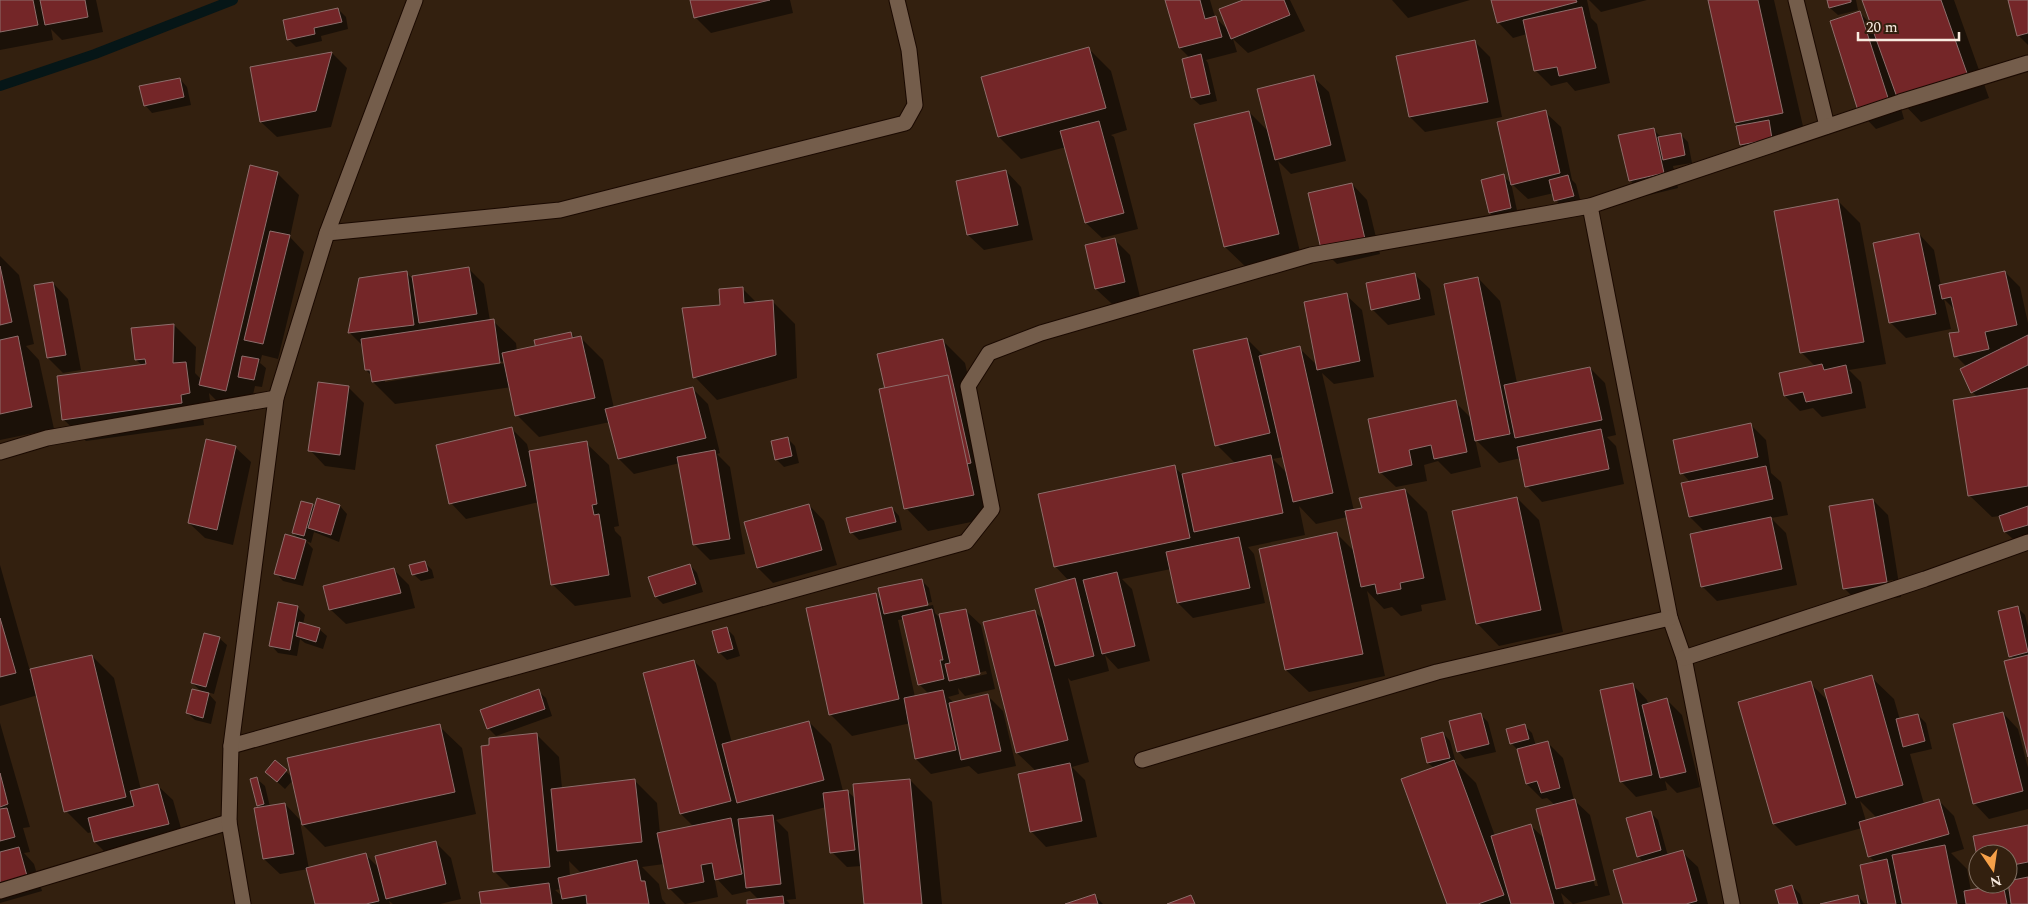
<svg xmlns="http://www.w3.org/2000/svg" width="2028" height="904" viewBox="0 0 2028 904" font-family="Spectral,serif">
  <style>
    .shadow { fill: #0007; fill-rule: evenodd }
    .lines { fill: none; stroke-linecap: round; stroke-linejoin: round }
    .stream { stroke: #061617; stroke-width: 10 }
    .building { fill: #742628; stroke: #8e6e6c }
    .minor-casing { stroke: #1a0900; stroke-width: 17 }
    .minor { stroke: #745d4b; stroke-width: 15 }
  </style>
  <rect width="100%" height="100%" fill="#33200f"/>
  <!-- shadow -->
  <g class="shadow">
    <polygon points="0,0 96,0 103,32 62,40 51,29 53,40 0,50"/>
    <polygon points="691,0 790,0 793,13 711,33 696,18"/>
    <polygon points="1167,0 1210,0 1215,17 1229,31 1246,0 1290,0 1305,31 1248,53 1233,39 1237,52 1206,60 1208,63 1217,101 1200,105 1192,98 1190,58 1180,48"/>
    <polygon points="1392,0 1470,0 1408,18"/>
    <polygon points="1492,0 1587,0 1591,18 1597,24 1610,83 1575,91 1567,82 1551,86 1535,70 1527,34 1513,38 1498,22"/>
    <polygon points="1589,0 1647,0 1601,12"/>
    <polygon points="1709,0 1774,0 1805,135 1748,152 1741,144 1740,127 1736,123"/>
    <polygon points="1828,0 1856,0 1858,10 1838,15 1830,8"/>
    <polygon points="1863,0 1954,0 1989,98 1921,122 1898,98 1904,119 1876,129 1861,113 1860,13 1872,25"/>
    <polygon points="2009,0 2028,0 2028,45 2018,35"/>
    <polygon points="338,9 346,17 348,29 321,36 322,41 296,47 288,39"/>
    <polygon points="1475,42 1490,57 1502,117 1425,132 1410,117"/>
    <polygon points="1089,49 1111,71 1127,130 1111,135 1114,137 1138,229 1102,238 1086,223 1066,147 1021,159 999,137"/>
    <polygon points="332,53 347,68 331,127 277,137 261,122 251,68"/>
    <polygon points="1313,77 1329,92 1346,161 1291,174 1278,161 1301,256 1248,269 1225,247 1195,125 1249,112 1269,132"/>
    <polygon points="180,79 187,87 191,105 152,113 145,105"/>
    <polygon points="1545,112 1561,127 1572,180 1576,184 1581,203 1563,208 1556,200 1554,193 1528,199 1512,184"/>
    <polygon points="1653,129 1662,138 1680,134 1688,142 1692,163 1673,166 1678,188 1645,196 1630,180"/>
    <polygon points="1006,171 1021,187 1033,240 984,250 968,235"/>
    <polygon points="277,173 299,195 290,237 304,252 278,359 262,355 260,363 266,368 262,387 255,386 249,412 222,406 209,393 212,416 203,417 204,425 86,441 63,419 142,365 136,360 174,325 196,347 195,373 201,379"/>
    <polygon points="1503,176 1511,183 1518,215 1497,220 1490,213"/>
    <polygon points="1352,184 1367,200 1380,254 1337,264 1322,249"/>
    <polygon points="1837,200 1860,223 1886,364 1849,370 1861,382 1866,408 1822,417 1813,408 1800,411 1785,396 1816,367 1801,352"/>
    <path d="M1919,234l15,16 7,36 64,-14 15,15 8,36v65l-2,1h2v146l-15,4 -8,-7 -5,-16 -8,1 -23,-22 9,-98 -6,-5 -5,-25 -11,-11 4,-23 -4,-22 -12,-12 7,30 -45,9 -15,-15zM2008,345l-7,5 -1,-3z"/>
    <polygon points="1115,240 1130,255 1140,297 1112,304 1096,289"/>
    <polygon points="0,256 19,275 34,344 26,346 39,360 54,429 0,440"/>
    <path d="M469,269l15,15 6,37h3l23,22 1,9 19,-5 35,-14 5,6 5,-1 22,22 11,48 79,-19 15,15 12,49 -3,1 13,13 15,87 -35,6 -16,-16 -14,-81 -46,11 -15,-15 -9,-37 -71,15 -22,-22 -6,-28 -116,17 -22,-22 -1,-6 -6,-6 -3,-24 -13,-13 10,-54 46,-6 8,7zM506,361v2l-121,19v-3z"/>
    <polygon points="1414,274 1430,289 1435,315 1388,325 1372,309"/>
    <polygon points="1478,278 1500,301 1517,383 1590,368 1605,383 1616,435 1607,437 1616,446 1624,484 1542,502 1527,486 1521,458 1499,463 1475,439 1481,467 1451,474 1438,461 1424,465 1427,481 1396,487 1380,472 1455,402 1472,419"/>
    <polygon points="53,283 68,299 81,370 63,373 48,358"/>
    <polygon points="742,288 757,303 772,301 795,324 797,378 717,400 695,377 721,306"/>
    <path d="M1346,295l16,15 12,67 -40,7 -12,-11 32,138 9,-2 42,-19 22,22 19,88 -25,5 1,6 -21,5 -9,-9 -8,2 -17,-18 18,85 -76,16 -23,-22 -25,-120 76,-16 18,18 -8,-35 -31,7 -17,-18 6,29 -57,12 6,7 11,49 -72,15 -15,-15 -7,-34 -49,10 10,10 18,72 -32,8 -13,-14 4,16 -38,10 -3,-3 21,84 -17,5 13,13 12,57 -51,10 -15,-16 5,-60 -19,-18 17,-142 11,10 24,-40 -14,-15 119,-99 9,8 53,-11 -19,-19 30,-106 17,17 35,-8 19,18zM1283,457l4,16 -14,-14z"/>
    <polygon points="943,341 965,363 992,485 995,517 928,531 906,508"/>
    <polygon points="349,388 364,403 355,470 325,466 310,450"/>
    <polygon points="1751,425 1766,440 1771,473 1781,482 1788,515 1771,518 1786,533 1797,585 1717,601 1702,586 1705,532 1690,517 1691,483 1682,473"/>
    <polygon points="512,429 527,444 529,452 586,443 609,465 619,526 614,527 615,531 621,537 631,597 575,606 552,584 539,502 466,519 451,503"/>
    <polygon points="787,438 795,446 799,463 784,467 776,459"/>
    <polygon points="235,447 251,462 233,545 205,538 189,523"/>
    <polygon points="1517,498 1539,520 1563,632 1499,646 1477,623"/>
    <polygon points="317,500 340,506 347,514 339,542 314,532 311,543 306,541 313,549 303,586 283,581 276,573 300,540 293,533 312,505 315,508"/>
    <path d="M1873,500l15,15 13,82 -42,6 -15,-15zM1893,580v2l-39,6v-2z"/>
    <polygon points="809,505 824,521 837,565 773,583 758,568"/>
    <polygon points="892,508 899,516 902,530 859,540 851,532"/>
    <polygon points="424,562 432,570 434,578 421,581 413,574"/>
    <polygon points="0,565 30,671 92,656 114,678 141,790 157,785 173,800 184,839 110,857 95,842 92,832 88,833 66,811 38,695 0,706"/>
    <polygon points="690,565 697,573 703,592 663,604 656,597 650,578"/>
    <polygon points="394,570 409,585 415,608 346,624 330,609"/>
    <path d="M921,580l8,8 3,14 -40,9 3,2 38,-8 2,8 7,7 23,-10 16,15 14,64 -30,7 -7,-8 1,6 -11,3 6,6 34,-7 15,15 13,55 -38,8 -9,-8 -38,8 -15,-15 -7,-31 2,-1v-4l-59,13 -22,-22 45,-120 7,7zM904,619l15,65 10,10 -14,3 -17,-77zM986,671l1,3 -22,5v-3z"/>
    <polygon points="297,607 305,615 303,624 319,629 327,636 323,649 305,643 300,639 297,656 278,653 271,645"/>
    <polygon points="2017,607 2025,615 2028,627 2028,752 2014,660 2011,656"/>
    <polygon points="726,628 734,636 740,656 727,660 719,652"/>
    <polygon points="219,638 227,645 214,694 207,692 216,702 211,724 195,720 187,713 202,692 192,683"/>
    <path d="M694,661l22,22 16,60 77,-21 22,22 12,47h4l9,8 54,-19 22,22 10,102h-77l-3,-38 -15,1 -15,-15 -6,-45 -50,13 12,12 8,67 -10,1 4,4h-41l10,-4 -9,-9 -18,4 -14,-15 -3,1 3,16 -33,7 -15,-15 -6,-25 -22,3 17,17 3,15 4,5h-184l30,-15 -18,-18 43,-136 22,22 3,31 73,-7 22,22 3,31 34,-7 -13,-13zM569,861l13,13 -12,3zM561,889l3,9 -9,-8z"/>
    <path d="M1871,677l23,22 6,21 18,-5 8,8 6,26 -22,5 14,50 14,-4 16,16 10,33 -13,4 16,16 4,22 25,-5 -2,-2h14l-5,1 7,8 -2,-9v-30l-30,1 -4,-18 54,-11v78h-159l7,-41 -7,-7 -7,-28 -66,18 -22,-22 -35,-121 71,-20 19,19zM1860,801l17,17 -11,3z"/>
    <polygon points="1632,684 1647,700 1648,704 1667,700 1682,715 1700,787 1677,793 1665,781 1667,790 1636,797 1621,781"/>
    <polygon points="538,691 546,698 552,716 496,736 488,728"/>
    <polygon points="2003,713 2018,729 2028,768 2028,809 1989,819 1974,803"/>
    <polygon points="1480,714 1488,722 1496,752 1465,759 1458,751"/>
    <polygon points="0,723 30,827 23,828 30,852 24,853 34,864 42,891 0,903"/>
    <polygon points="439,726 462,748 476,814 325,847 300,822 309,869 366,855 379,868 435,842 451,858 461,899 440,904 393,904 389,901 390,904 317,904 308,869 280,874 264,859 255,809 261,808 258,805 257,779 265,786 270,807 285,804 302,822 293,780 285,789 274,779 275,762 292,777"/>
    <path d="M1525,726l7,7 4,13 12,-3 15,15 11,42 16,15 20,80 -37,9 -12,-11 3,11h-116l-14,-136 -6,-5 -6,-25 21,-5 7,8 6,22 20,20 19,53 36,-10 14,13 10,-34 -8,-7 -5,1 -15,-15 -8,-33 -8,-8zM1578,817h2l18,69h-3z"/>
    <polygon points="1650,812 1658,820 1668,856 1682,852 1698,867 1708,904 1624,904 1644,863 1638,856"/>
    <polygon points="1792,886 1800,894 1803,904 1781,904"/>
    <polygon points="1094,895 1103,904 1069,904"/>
    <polygon points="1858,896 1865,904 1825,904"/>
  </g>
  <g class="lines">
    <!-- stream -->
    <polyline class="stream" points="0,86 95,54 233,0"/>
  </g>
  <!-- building -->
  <g class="building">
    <polygon points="0,0 33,0 38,25 0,32"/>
    <polygon points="40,0 85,0 88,17 45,25"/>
    <polygon points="690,0 770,0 694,18"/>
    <polygon points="1165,0 1200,0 1205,19 1216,16 1222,37 1179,48"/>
    <polygon points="1243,0 1284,0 1290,15 1231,39 1219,9"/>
    <polygon points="1491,0 1576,0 1577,2 1497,23"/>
    <polygon points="1708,0 1758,0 1783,113 1735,123"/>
    <polygon points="1827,0 1851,0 1851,2 1829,8"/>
    <polygon points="1862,0 1941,0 1968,76 1898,100"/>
    <polygon points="2008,0 2028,0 2028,33 2017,36"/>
    <polygon points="1582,7 1596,68 1559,76 1557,67 1534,71 1523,20"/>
    <polygon points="338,8 342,22 314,28 315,34 287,40 283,20"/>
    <polygon points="1860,11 1890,104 1859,114 1830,21"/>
    <polygon points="1475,40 1488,102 1409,117 1396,56"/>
    <polygon points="1089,47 1106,108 998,137 981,77"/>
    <polygon points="332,52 316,111 260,122 250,67"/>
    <polygon points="1201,54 1210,94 1191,98 1182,59"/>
    <polygon points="1314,75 1331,145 1275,160 1257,89"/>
    <polygon points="180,78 184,97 144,106 139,86"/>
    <polygon points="1546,110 1560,173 1511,185 1497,122"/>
    <polygon points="1249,111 1279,234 1224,247 1194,124"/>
    <polygon points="1769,120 1772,139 1740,145 1736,126"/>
    <polygon points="1099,121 1124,213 1085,223 1060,131"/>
    <polygon points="1654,128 1664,173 1629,181 1618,135"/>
    <polygon points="1681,133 1685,155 1663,160 1658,137"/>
    <polygon points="250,165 278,172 226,391 199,385"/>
    <polygon points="1006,170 1018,225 967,235 956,181"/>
    <polygon points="1504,174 1511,208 1489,213 1481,180"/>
    <polygon points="1568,175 1574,196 1554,201 1549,180"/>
    <polygon points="1352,183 1365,239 1321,249 1308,193"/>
    <polygon points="1838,199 1864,342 1800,353 1774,211"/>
    <polygon points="270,231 290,235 263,344 244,340"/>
    <polygon points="1919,233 1936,314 1889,323 1873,243"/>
    <polygon points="1115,238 1125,282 1095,289 1085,245"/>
    <polygon points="0,266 12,322 0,325"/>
    <polygon points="469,267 477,314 419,323 412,276"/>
    <polygon points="407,271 414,325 348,333 359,278"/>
    <polygon points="2005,271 2017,325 1985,332 1989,349 1954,357 1949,333 1959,332 1951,297 1942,299 1939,285"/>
    <polygon points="1415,273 1420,299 1371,310 1366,283"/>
    <polygon points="1478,277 1510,434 1475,441 1444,284"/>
    <polygon points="53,282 66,355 47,358 34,285"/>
    <polygon points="743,287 744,303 773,300 776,355 693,378 682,308 720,305 719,289"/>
    <polygon points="1347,293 1360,361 1317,370 1304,302"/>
    <polygon points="494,319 500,363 372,382 370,370 365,370 361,339"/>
    <polygon points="174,324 173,363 186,362 190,393 181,395 182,403 62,420 57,376 146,364 145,359 135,360 131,328"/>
    <polygon points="571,332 576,354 539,362 534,340"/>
    <polygon points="2028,335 2028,365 1971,393 1960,369"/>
    <polygon points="18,336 32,407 0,414 0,340"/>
    <polygon points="581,336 595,398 515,416 502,353"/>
    <polygon points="1247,338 1270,433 1215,446 1193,350"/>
    <polygon points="943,339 971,463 905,478 877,354"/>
    <polygon points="1300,346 1333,493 1293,502 1259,356"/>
    <polygon points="242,356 259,359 254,380 238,377"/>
    <polygon points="1822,364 1824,370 1846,365 1852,393 1806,402 1803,392 1784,396 1779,373"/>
    <polygon points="1590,367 1602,420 1515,438 1504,385"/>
    <polygon points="948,375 974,495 904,509 879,389"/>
    <polygon points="318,382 349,386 340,455 308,451"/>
    <polygon points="693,387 706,438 618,459 605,409"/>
    <polygon points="2028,388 2028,486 1968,496 1953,400"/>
    <polygon points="1456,400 1467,452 1434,459 1431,445 1409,450 1412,465 1379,473 1368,419"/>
    <polygon points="1751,423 1758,457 1680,474 1673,440"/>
    <polygon points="512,427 526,486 449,504 436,445"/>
    <polygon points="1601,429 1609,469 1525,487 1517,447"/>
    <polygon points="788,437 792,456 775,460 771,441"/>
    <polygon points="206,439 236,446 217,530 188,523"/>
    <polygon points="587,441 597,504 592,505 594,515 599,514 609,575 551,585 529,451"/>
    <polygon points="715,450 730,539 693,545 677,457"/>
    <polygon points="1271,455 1283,513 1194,532 1182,474"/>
    <polygon points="1175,465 1190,538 1054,567 1038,494"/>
    <polygon points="1766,466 1773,499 1689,517 1681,483"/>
    <polygon points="1405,489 1424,578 1400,583 1401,589 1377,594 1375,584 1361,587 1345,511 1362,508 1359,498"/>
    <polygon points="1517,497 1541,610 1476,624 1452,511"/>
    <polygon points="317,498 340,505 331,535 308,528"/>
    <polygon points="1873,499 1887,582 1843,589 1829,506"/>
    <polygon points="301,501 313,504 304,536 292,533"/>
    <polygon points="809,504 822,550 757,568 744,522"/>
    <polygon points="2028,506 2028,525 2004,532 1999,516"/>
    <polygon points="892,507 896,522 850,533 846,518"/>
    <polygon points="1771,517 1782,569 1701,587 1690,534"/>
    <polygon points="1337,532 1363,654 1285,670 1259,549"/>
    <polygon points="285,534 306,540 295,579 274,574"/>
    <polygon points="1239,537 1250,588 1177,603 1166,552"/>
    <polygon points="425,561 428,571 412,575 409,565"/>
    <polygon points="690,564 696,584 655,597 648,577"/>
    <polygon points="394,568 401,593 329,610 323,586"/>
    <polygon points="1117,572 1135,646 1102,654 1083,580"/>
    <polygon points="1075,578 1094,656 1055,666 1035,589"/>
    <polygon points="922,579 928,605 884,614 878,588"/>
    <polygon points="876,593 899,699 829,715 806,608"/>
    <polygon points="278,602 298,606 290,650 269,646"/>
    <polygon points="2018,606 2028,652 2009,657 1998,611"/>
    <polygon points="932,609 943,660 940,660 944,679 918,685 902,616"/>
    <polygon points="966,609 980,674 949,681 945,664 950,663 939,614"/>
    <polygon points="1035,610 1068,740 1016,753 983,622"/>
    <polygon points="0,618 16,673 0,677"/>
    <polygon points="299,622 320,628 316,642 296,636"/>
    <polygon points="727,627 733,649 718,653 712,631"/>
    <polygon points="204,633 220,637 206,687 191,683"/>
    <polygon points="92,655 126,797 64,812 30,669"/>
    <polygon points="2028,655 2028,757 2004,661"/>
    <polygon points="694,660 731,801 680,814 643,673"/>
    <polygon points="1872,675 1903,785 1856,798 1824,689"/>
    <polygon points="1811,681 1846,804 1773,824 1738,702"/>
    <polygon points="1633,683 1652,775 1620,782 1600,690"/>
    <polygon points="192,689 209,693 203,718 186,713"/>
    <polygon points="539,689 545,709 487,729 480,710"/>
    <polygon points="943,690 956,750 915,759 904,698"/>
    <polygon points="988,694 1001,751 961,760 949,703"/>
    <polygon points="1667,698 1686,772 1660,778 1642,705"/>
    <polygon points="2003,712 2023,791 1973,804 1953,724"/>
    <polygon points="1481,713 1489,744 1457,752 1449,721"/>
    <polygon points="1918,714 1925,741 1903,747 1896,719"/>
    <polygon points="809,721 824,780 737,803 722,744"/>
    <polygon points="440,724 455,792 302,825 287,758"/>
    <polygon points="1525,724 1529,739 1510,744 1506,729"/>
    <polygon points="1443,732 1450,758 1427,763 1421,738"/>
    <polygon points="537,733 550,867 493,872 481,746 489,745 489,738"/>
    <polygon points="1548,741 1560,788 1541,793 1537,781 1526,784 1517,749"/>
    <polygon points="275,760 287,770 277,782 265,772"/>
    <polygon points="1454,760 1504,895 1478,904 1447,904 1401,779"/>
    <polygon points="1070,763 1082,821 1030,832 1018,774"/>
    <polygon points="0,773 8,804 0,807"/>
    <polygon points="257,777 264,804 257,806 250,779"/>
    <polygon points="635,779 642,842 557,851 551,789"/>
    <polygon points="910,779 922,904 864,904 853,784"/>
    <polygon points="158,784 169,824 94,842 88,818 134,806 130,791"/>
    <polygon points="848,790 855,850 830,853 823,793"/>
    <polygon points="1575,799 1595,880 1556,889 1536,809"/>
    <polygon points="1939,799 1949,834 1868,857 1859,822"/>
    <polygon points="285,803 294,854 263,859 254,808"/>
    <polygon points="7,808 15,837 0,841 0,809"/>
    <polygon points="1651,811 1661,850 1637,857 1626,818"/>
    <polygon points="773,815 781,884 746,888 738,819"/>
    <polygon points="731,818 742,874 715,880 712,863 701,865 704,882 668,889 657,833"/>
    <polygon points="1531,824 1554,904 1511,904 1491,836"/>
    <polygon points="2028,825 2028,862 2008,866 2008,854 1978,854 1978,862 1973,836"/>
    <polygon points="436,841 446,884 386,899 375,856"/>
    <polygon points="1945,845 1957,904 1902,904 1892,855"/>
    <polygon points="19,847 27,876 0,884 0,852"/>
    <polygon points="1683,850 1697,901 1686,904 1623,904 1613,870"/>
    <polygon points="366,853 379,901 366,904 315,904 306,868"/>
    <polygon points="1887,859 1896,904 1868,904 1860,865"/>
    <polygon points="637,860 641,881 645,881 649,904 587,904 586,895 562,899 558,878"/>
    <polygon points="2028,877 2028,904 2011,904 2008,881"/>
    <polygon points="549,883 552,904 481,904 479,892"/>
    <polygon points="2003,884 2007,904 1966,904 1964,891"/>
    <polygon points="1792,885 1798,904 1779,904 1775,890"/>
    <polygon points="1095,894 1098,904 1065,904"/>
    <polygon points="1191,895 1195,904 1167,904"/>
    <polygon points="1858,895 1860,904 1820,904"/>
    <polygon points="783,896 784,904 747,904 747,900"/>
  </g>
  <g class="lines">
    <!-- minor casing -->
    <g class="minor-casing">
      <g id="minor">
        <polyline points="1796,0 1827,126"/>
        <polyline points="1590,206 1670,618 1684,658 1732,904"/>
        <polyline points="327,233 560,210 905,123 915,105 909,50 897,0"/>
        <polyline points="0,452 47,438 276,398"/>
        <polyline points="1684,658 1925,579 2028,542"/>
        <polyline points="231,746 966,542 992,509 968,386 989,353 1041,333 1311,255 1590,206 1900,102 2028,63"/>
        <polyline points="1142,760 1437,672 1670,618"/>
        <polyline points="0,891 229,822"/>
        <polyline points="243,904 229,822 231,746 276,398 327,233 415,0"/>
      </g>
    </g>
    <!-- minor -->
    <use href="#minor" class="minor"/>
  </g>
  <!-- north arrow -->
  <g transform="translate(1993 869) rotate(167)"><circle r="24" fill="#33200f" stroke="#827163"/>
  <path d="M0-4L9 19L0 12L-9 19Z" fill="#f7a149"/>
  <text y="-8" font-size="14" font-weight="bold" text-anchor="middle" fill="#f9ebe0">N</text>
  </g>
  <!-- scale -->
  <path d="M1858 32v8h101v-8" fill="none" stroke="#f9ebe0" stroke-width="2.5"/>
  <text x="1866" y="32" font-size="15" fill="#f9ebe0" stroke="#33200f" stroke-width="4" paint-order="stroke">20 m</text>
</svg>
